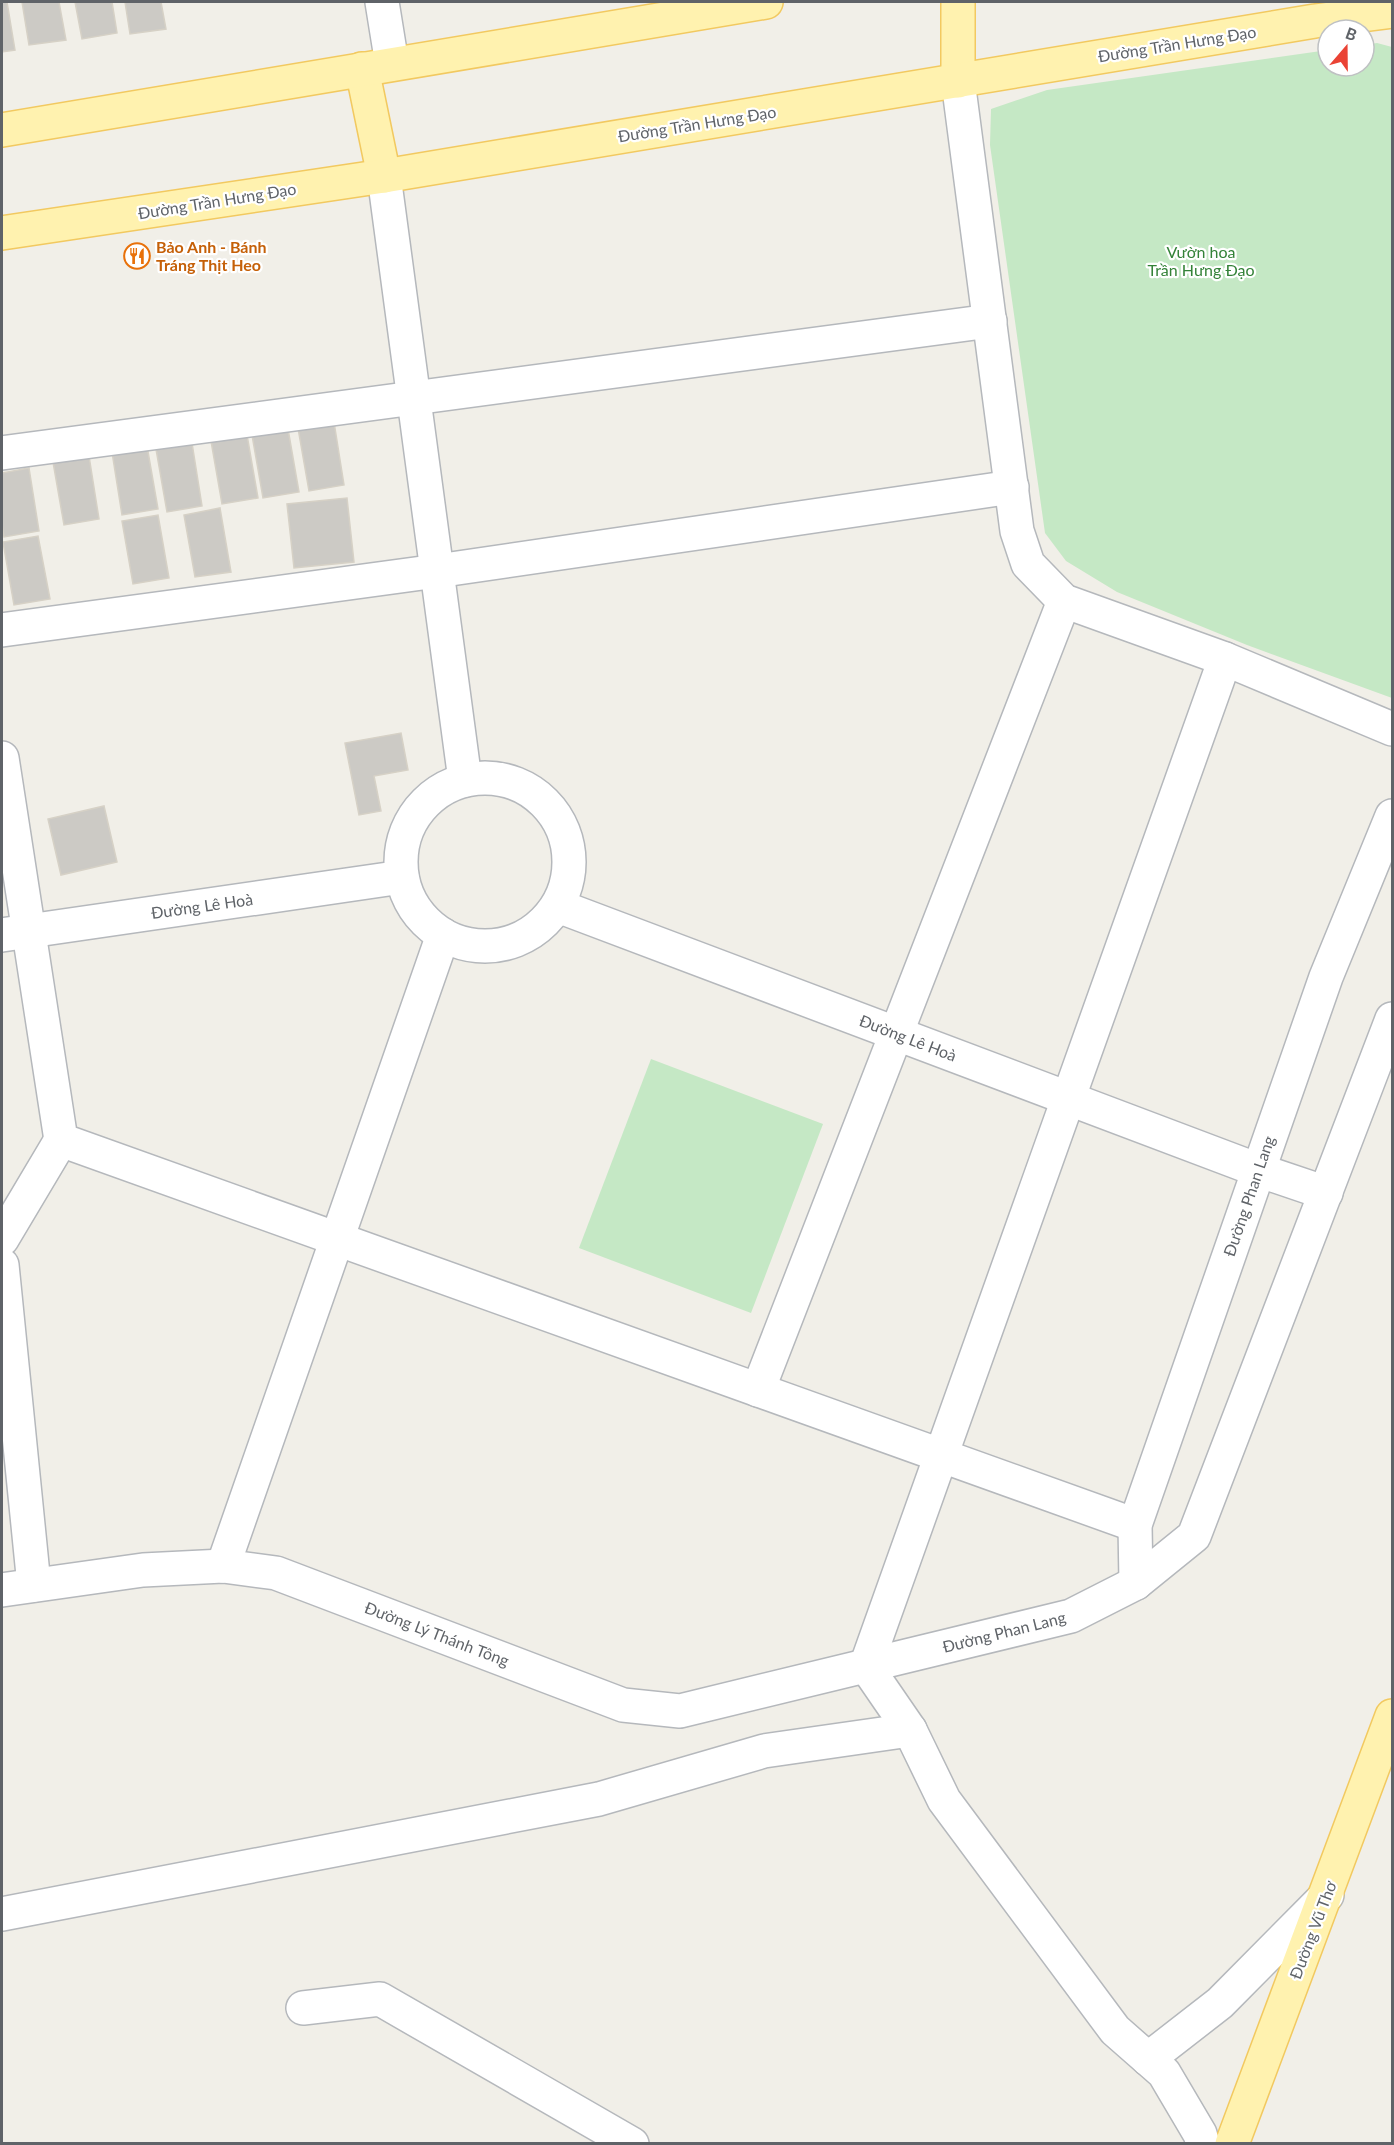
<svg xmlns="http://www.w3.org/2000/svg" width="1394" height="2145" viewBox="0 0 1394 2145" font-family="Lato,sans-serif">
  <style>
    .green { fill: #c5e8c5 }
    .building { fill: #cccac5; stroke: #d6d1c6; stroke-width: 1.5 }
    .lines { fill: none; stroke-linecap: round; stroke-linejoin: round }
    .minor-casing { stroke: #b5b8bc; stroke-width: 36 }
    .major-casing { stroke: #f2c960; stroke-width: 36 }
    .minor { stroke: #fff; stroke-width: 33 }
    .major { stroke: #fff2af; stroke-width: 33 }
    .labels { text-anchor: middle; stroke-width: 4.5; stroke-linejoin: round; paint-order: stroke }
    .street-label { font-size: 16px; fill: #5f6368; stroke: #fff }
    .food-label { font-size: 16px; font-weight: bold; fill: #c56008; stroke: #fff; text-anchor: start }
    .park-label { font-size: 16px; fill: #348238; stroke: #fff }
  </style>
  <rect width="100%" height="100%" fill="#f1efe8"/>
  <!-- green -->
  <g class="green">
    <polygon points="1377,43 1392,47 1392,698 1247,645 1117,592 1066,561 1045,533 990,145 991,109 1047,90 1328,50 1328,66 1364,66 1364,45"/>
    <polygon points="651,1059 823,1124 751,1313 579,1248"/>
  </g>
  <!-- building -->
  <g class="building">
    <polygon points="2,2 7,2 15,50 2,52"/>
    <polygon points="22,2 59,2 66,40 29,45"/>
    <polygon points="75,2 112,2 117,33 82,39"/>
    <polygon points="125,2 161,2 166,29 130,34"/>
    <polygon points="334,422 344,485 309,491 298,428"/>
    <polygon points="288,429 299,492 263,498 252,435"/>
    <polygon points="247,435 258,498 222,504 211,441"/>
    <polygon points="192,443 202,506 167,512 156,449"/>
    <polygon points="147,446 158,509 122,515 112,452"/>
    <polygon points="89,456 99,519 64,525 53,462"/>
    <polygon points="29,468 39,531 4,537 2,524 2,473"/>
    <polygon points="347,498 354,562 294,568 287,504"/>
    <polygon points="220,508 231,572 195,577 184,515"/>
    <polygon points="158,515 169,578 133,584 122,521"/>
    <polygon points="38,536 50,599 14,605 3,542"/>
    <polygon points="401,733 408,770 374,776 381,811 359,815 345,743"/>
    <polygon points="104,806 117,862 61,875 48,819"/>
  </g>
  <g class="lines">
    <!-- minor casing -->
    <g class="minor-casing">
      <g id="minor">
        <polyline points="382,2 392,64"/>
        <polyline points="958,81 1017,531 1028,564 1064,601 1225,659 1392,729"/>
        <polyline points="384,176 465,780"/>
        <polyline points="2,453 990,321"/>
        <polyline points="2,630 437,571 1012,487"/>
        <polyline points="2,758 61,1140 1135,1525"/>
        <circle cx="485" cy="862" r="84"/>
        <polyline points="558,906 1258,1170 1326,1193"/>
        <polyline points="2,935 402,877"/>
        <polyline points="2,1239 61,1140"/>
        <polyline points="2,1265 34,1585"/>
        <polyline points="758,1390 1064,601"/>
        <polyline points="223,1566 443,935"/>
        <polyline points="1136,1583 1135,1525 1326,977 1392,816"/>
        <polyline points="2,1590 143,1570 223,1566 276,1573 623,1705 680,1711 1071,1616 1136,1583 1194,1536 1392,1019"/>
        <polyline points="866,1666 1225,659"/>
        <polyline points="866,1666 910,1730"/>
        <polyline points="2,1914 599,1799 764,1751 910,1730 944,1800 1115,2030 1164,2073 1200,2134 1203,2144"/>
        <polyline points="303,2008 380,1999 632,2144"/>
        <polyline points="1148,2059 1220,2003 1327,1895"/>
      </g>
    </g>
    <!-- major casing -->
    <g class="major-casing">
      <g id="major">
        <polyline points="362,69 384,176"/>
        <polyline points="958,81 958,2"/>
        <polyline points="2,130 766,2"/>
        <polyline points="2,233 384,176 1315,21 1392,11"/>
        <polyline points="1232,2144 1392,1716"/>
      </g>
    </g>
    <!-- minor -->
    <use href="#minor" class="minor"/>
    <!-- major -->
    <use href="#major" class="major"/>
  </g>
  <!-- icons -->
  <defs>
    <g id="restaurant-ring" transform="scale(1.35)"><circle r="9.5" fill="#fff" stroke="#e8710a" stroke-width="1.5"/><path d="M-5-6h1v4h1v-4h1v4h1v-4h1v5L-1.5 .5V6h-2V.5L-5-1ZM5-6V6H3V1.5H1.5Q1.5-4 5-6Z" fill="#e8710a"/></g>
  </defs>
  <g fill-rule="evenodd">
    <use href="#restaurant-ring" x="137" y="256"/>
  </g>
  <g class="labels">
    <!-- street labels -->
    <g class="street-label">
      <text transform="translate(1177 44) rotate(-9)" y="6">Đường Trần Hưng Đạo</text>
      <text transform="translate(697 124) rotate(-9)" y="6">Đường Trần Hưng Đạo</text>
      <text transform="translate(217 201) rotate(-9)" y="6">Đường Trần Hưng Đạo</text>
      <text transform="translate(202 906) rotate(-8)" y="6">Đường Lê Hoà</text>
      <text transform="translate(908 1038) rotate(21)" y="6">Đường Lê Hoà</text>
      <text transform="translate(1249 1196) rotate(-71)" y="6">Đường Phan Lang</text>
      <text transform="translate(1004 1632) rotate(-14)" y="6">Đường Phan Lang</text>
      <text transform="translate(437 1634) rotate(21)" y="6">Đường Lý Thánh Tông</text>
      <text transform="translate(1313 1930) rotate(-69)" y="6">Đường Vũ Thơ</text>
    </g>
    <!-- food labels -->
    <g class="food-label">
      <text x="156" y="253">Bảo Anh - Bánh<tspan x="156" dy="18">Tráng Thịt Heo</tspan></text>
    </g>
    <!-- park labels -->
    <g class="park-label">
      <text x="1201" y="258">Vườn hoa<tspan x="1201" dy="18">Trần Hưng Đạo</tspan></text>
    </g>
  </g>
  <!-- border -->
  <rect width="1394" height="2145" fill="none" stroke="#5f6368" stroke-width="6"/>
  <!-- north arrow -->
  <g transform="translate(1346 48) rotate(20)"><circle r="28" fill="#ffffff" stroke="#bfc1c3" stroke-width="1.5"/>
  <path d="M0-4.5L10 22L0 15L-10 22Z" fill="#ea4335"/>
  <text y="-9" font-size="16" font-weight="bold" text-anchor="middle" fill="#5f6368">B</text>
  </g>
</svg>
